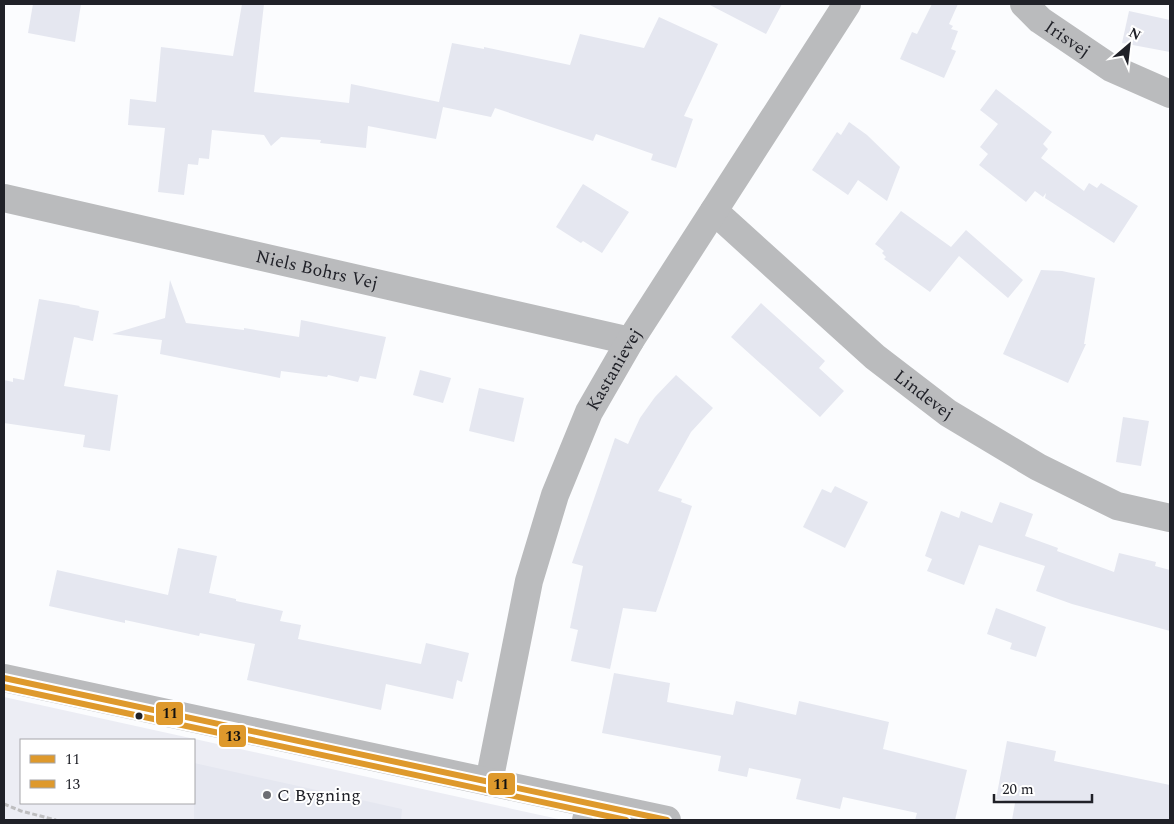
<svg xmlns="http://www.w3.org/2000/svg" width="1174" height="824" viewBox="0 0 1174 824" font-family="Spectral,serif">
  <style>
    .built { fill: #ecedf4; fill-rule: evenodd }
    .building { fill: #e5e7f0 }
    .lines { fill: none; stroke-linecap: round; stroke-linejoin: round }
    .path { stroke: #bebec0; stroke-width: 3; stroke-dasharray: 5 2.5; stroke-linecap: butt }
    .service { stroke: #babbbd; stroke-width: 20 }
    .minor { stroke: #babbbd; stroke-width: 28 }
    .tertiary { stroke: #babbbd; stroke-width: 28 }
    .bus-1-casing { stroke: #fff; stroke-width: 10 }
    .bus-2-casing { stroke: #fff; stroke-width: 10 }
    .bus-1 { stroke: #de992c; stroke-width: 6 }
    .bus-2 { stroke: #de992c; stroke-width: 6 }
    .bus-dot { fill: #202128; stroke: #fff; stroke-width: 2 }
    .poi-dot { fill: #6d6e73; stroke: #fff; stroke-width: 2 }
    .labels { text-anchor: middle; stroke-width: 4; stroke-linejoin: round; paint-order: stroke }
    .street-label { font-size: 18px; fill: #202128; stroke: #fff }
    .poi-label { font-size: 18px; fill: #202128; stroke: #fff; text-anchor: start }
    .line-badge { stroke: #fff; stroke-width: 2 }
    .pale-badge-label { font-size: 14px; text-anchor: middle; font-weight: bold; fill: #111 }
  </style>
  <rect width="100%" height="100%" fill="#fbfcfe"/>
  <!-- built -->
  <path class="built" d="M4,697l559,123h-559zM21,740h173v63h-173z"/>
  <!-- building -->
  <g class="building">
    <polygon points="33,4 81,4 75,42 28,33"/>
    <polygon points="242,4 264,4 254,92 349,103 351,84 439,102 452,43 484,49 484,47 570,65 580,34 644,48 659,17 718,44 684,116 693,119 676,168 651,160 653,154 596,134 593,141 495,108 491,117 443,107 436,139 368,126 366,148 320,143 321,140 281,137 271,146 264,135 212,130 209,159 199,158 198,165 188,164 184,195 158,192 165,128 128,125 130,99 156,102 161,47 233,56"/>
    <polygon points="708,4 782,4 766,34"/>
    <polygon points="932,4 958,4 949,24 953,26 951,29 958,31 951,49 956,51 944,78 900,59 912,32 917,34"/>
    <polygon points="1129,11 1170,20 1170,52 1122,43"/>
    <polygon points="996,89 1052,132 1043,144 1048,149 1041,158 1084,191 1089,183 1097,188 1101,183 1138,206 1114,243 1045,198 1046,193 1043,197 1035,191 1026,202 979,165 988,154 980,147 998,124 980,110"/>
    <polygon points="849,122 867,135 900,167 887,201 858,180 848,195 812,170 837,132 841,135"/>
    <polygon points="583,184 629,212 602,253 583,241 581,243 556,227"/>
    <polygon points="901,211 951,247 966,230 1023,280 1008,298 959,256 930,292 884,259 886,257 882,253 884,251 875,244"/>
    <polygon points="1041,270 1062,271 1095,278 1084,344 1086,344 1068,383 1003,354"/>
    <polygon points="170,280 186,323 244,330 244,328 299,337 301,320 386,337 376,379 360,376 358,382 328,375 327,377 281,371 280,378 160,354 162,340 112,334 165,318"/>
    <polygon points="39,299 80,306 79,307 99,311 93,341 74,337 64,386 118,395 110,451 83,447 85,435 4,423 4,380 13,382 13,378 24,380"/>
    <polygon points="761,303 825,361 819,368 844,391 820,417 731,337"/>
    <polygon points="420,370 451,378 443,403 413,395"/>
    <polygon points="676,375 713,408 691,432 658,491 682,499 681,502 692,506 656,612 623,608 610,669 571,661 578,630 570,628 583,566 572,563 615,438 628,444 640,418 655,397"/>
    <polygon points="479,388 524,398 514,442 469,431"/>
    <polygon points="1123,417 1149,421 1141,466 1116,462"/>
    <polygon points="835,486 868,502 845,548 803,527 822,489 831,493"/>
    <polygon points="1000,502 1033,514 1025,536 1058,548 1057,551 1114,572 1119,553 1156,562 1155,566 1170,570 1170,631 1072,604 1036,591 1045,566 979,545 964,585 927,571 932,559 925,556 941,511 959,518 961,511 992,523"/>
    <polygon points="178,548 217,556 209,593 236,599 236,601 283,611 280,621 301,625 298,639 421,664 426,643 469,653 462,682 457,680 453,699 386,684 381,710 247,680 255,644 200,633 199,636 125,620 125,623 49,606 57,570 168,595"/>
    <polygon points="996,608 1046,627 1036,657 1010,649 1012,643 987,634"/>
    <polygon points="614,673 670,683 667,702 733,715 736,701 796,715 799,701 889,722 883,749 967,770 955,820 915,820 917,813 843,797 840,809 796,799 801,779 749,768 747,777 718,771 721,756 602,733"/>
    <polygon points="1007,741 1056,751 1054,761 1170,785 1170,820 1012,820 1015,803 996,799"/>
    <polygon points="194,763 402,809 401,820 194,820"/>
  </g>
  <g class="lines">
    <!-- path -->
    <polyline class="path" points="4,804 21,811 56,820"/>
    <!-- service -->
    <polyline class="service" points="582,820 586,803"/>
    <!-- minor -->
    <g class="minor">
      <path id="s1" d="M1024,4l16,16 71,48 59,26"/>
      <path id="s2" d="M4,198l626,143"/>
      <path id="s3" d="M714,211l161,146 73,56 90,54 79,39 53,12"/>
      <path id="s4" d="M489,782l40,-201 26,-86 34,-83 41,-71 217,-337"/>
    </g>
    <!-- tertiary -->
    <polyline class="tertiary" points="4,678 667,820"/>
    <!-- bus-1 casing -->
    <g class="bus-1-casing">
      <polyline id="bus-1" points="4,678 667,820"/>
    </g>
    <!-- bus-2 casing -->
    <g class="bus-2-casing">
      <polyline id="bus-2" points="4,687 626,820"/>
    </g>
    <!-- bus-1 -->
    <use href="#bus-1" class="bus-1"/>
    <!-- bus-2 -->
    <use href="#bus-2" class="bus-2"/>
  </g>
  <!-- markers -->
  <circle class="bus-dot" cx="139" cy="716" r="4.5"/>
  <circle class="poi-dot" cx="267" cy="795" r="5"/>
  <g class="labels">
    <!-- street labels -->
    <g class="street-label">
      <text dy="6" stroke="none"><textPath href="#s1" startOffset="56">Irisvej</textPath></text>
      <text dy="6" stroke="none"><textPath href="#s2" startOffset="321">Niels Bohrs Vej</textPath></text>
      <text dy="6" stroke="none"><textPath href="#s4" startOffset="434">Kastanievej</textPath></text>
      <text dy="6" stroke="none"><textPath href="#s3" startOffset="279">Lindevej</textPath></text>
    </g>
    <!-- poi labels -->
    <g class="poi-label">
      <text x="277" y="801">C Bygning</text>
    </g>
  </g>
  <g class="line-badge">
    <rect x="155" y="701" width="29" height="25" rx="5" fill="#de992c"/>
    <rect x="218" y="724" width="29" height="24" rx="5" fill="#de992c"/>
    <rect x="487" y="772" width="29" height="24" rx="5" fill="#de992c"/>
  </g>
  <g class="pale-badge-label">
    <text x="170" y="718">11</text>
    <text x="233" y="741">13</text>
    <text x="501" y="789">11</text>
  </g>
  <!-- border -->
  <rect width="1174" height="824" fill="none" stroke="#202128" stroke-width="10"/>
  <!-- legend -->
  <rect x="20" y="739" width="175" height="65" fill="#ffffff" stroke="#a6a6a9"/>
  <rect x="30" y="755" width="25" height="8" fill="#de992c" stroke="#a6a6a9"/>
  <text x="65" y="764" font-size="15" fill="#202128">11</text>
  <rect x="30" y="780" width="25" height="8" fill="#de992c" stroke="#a6a6a9"/>
  <text x="65" y="789" font-size="15" fill="#202128">13</text>
  <!-- north arrow -->
  <g transform="translate(1129 45) rotate(28)" stroke="#ffffff" stroke-width="4" paint-order="stroke">
  <path d="M0-4L9 19L0 12L-9 19Z" fill="#202128"/>
  <text y="-8" font-size="14" font-weight="bold" text-anchor="middle" fill="#202128">N</text>
  </g>
  <!-- scale -->
  <path d="M994 794v8h98v-8" fill="none" stroke="#202128" stroke-width="2.5"/>
  <text x="1002" y="794" font-size="15" fill="#202128" stroke="#ffffff" stroke-width="4" paint-order="stroke">20 m</text>
</svg>
